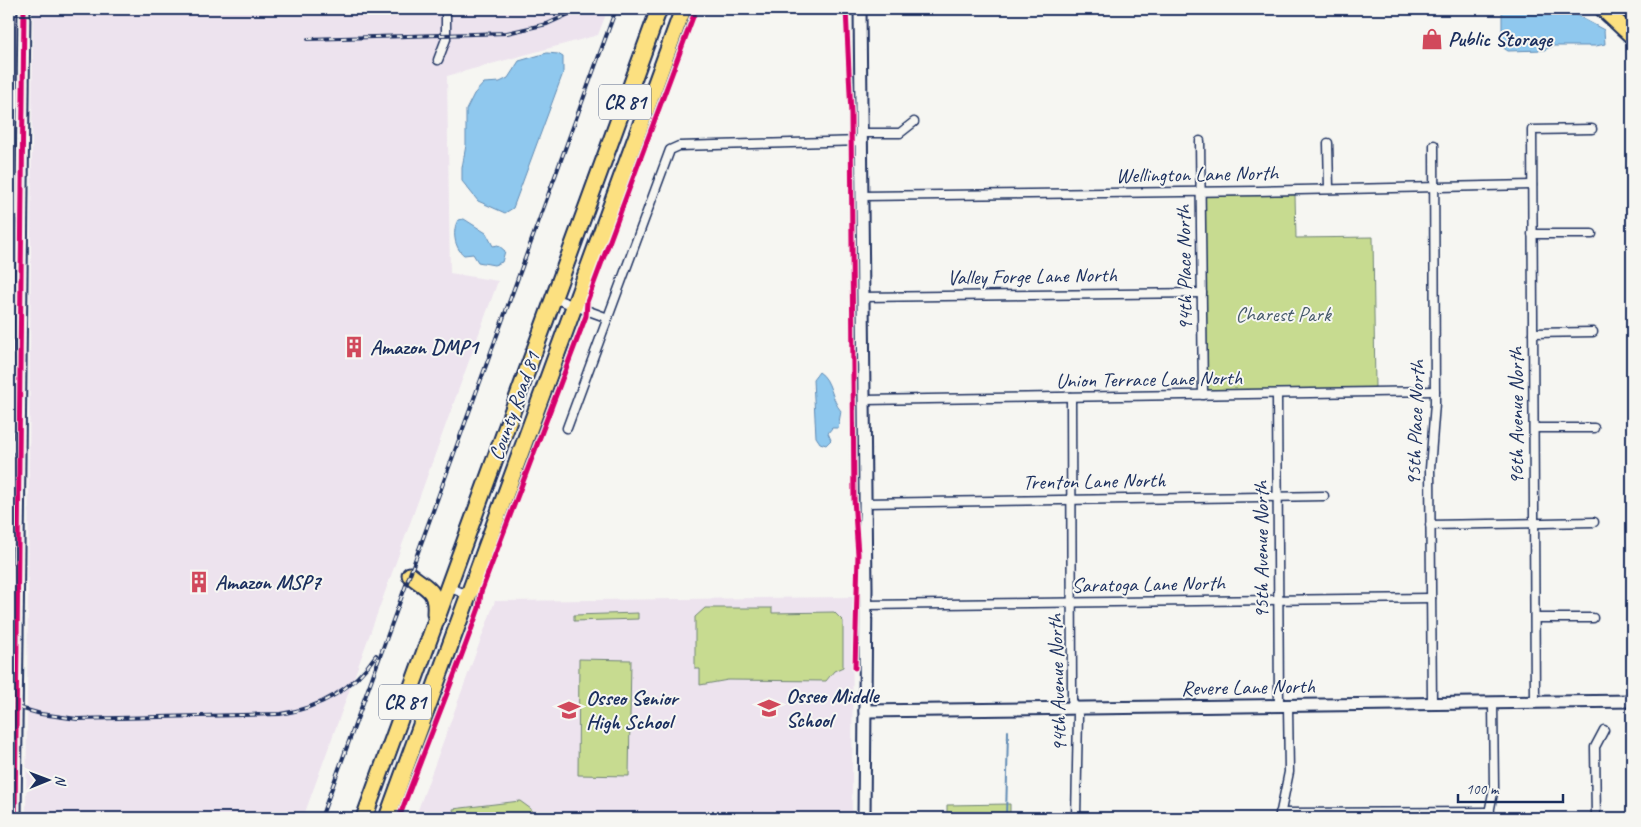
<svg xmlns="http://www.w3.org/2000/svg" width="1641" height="827" viewBox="0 0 1641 827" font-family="Caveat,sans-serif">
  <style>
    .built { fill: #ede3ee }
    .green { fill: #c7db90; stroke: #718577 }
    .water { fill: #8fc8ee; stroke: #618bb4 }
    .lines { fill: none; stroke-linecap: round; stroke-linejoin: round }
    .stream { stroke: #618bb4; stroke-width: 2 }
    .street-casing { stroke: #1b2f5e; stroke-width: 11 }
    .secondary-casing { stroke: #1b2f5e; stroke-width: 15 }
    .highway-casing { stroke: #1b2f5e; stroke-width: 19 }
    .street { stroke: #f6f6f2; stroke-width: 8 }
    .secondary { stroke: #f6f6f2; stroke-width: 11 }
    .highway { stroke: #fce080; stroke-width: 15 }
    .rail-casing { stroke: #1b2f5e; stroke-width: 4 }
    .rail { stroke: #f6f6f2; stroke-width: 2; stroke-dasharray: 5.5; stroke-linecap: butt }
    .cycleway-casing { stroke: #f6f6f2; stroke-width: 8 }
    .cycleway { stroke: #d6006c; stroke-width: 5 }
    .labels { text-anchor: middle; stroke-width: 4; stroke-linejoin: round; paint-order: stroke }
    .shield { fill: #f6f6f2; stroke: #5d6b8a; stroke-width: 1 }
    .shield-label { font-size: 20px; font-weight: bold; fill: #1b2f5e }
    .poi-label { font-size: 21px; font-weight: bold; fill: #1b2f5e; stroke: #f6f6f2; text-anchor: start }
    .street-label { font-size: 21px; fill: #1b2f5e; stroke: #f6f6f2 }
    .park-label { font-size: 21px; fill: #465a6a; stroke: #f6f6f2 }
  </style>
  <rect width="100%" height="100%" fill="#f6f6f2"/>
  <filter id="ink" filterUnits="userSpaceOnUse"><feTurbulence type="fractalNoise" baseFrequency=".02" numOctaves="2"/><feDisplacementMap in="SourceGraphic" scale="10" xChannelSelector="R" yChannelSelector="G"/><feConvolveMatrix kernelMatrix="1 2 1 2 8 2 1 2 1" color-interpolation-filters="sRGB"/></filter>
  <g filter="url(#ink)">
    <!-- built -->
    <g class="built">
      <polygon points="9,9 17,9 12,431 9,436"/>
      <polygon points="33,9 608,9 598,35 447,76 450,273 498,281 303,818 26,818"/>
      <polygon points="9,460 12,466 9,775"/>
      <polygon points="853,597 852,818 415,818 495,601"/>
    </g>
    <!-- green -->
    <g class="green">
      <polygon points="1295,195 1296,238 1373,237 1375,389 1207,391 1205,196"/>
      <polygon points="705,608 772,608 772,613 834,612 843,621 843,667 834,671 826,681 728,680 700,685 700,669 695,669 695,617"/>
      <polygon points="638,613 638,619 574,621 574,615"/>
      <polygon points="579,659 631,660 629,776 578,775"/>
      <polygon points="520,801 531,809 532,818 455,818 453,809"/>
      <polygon points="1010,804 1010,818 947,818 947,805"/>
    </g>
    <!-- water -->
    <g class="water">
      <polygon points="1502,9 1565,9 1604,30 1605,44 1596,46 1553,46 1544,50 1508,51 1502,47"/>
      <polygon points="547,53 558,54 563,57 563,73 513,208 505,213 478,201 462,181 462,168 466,145 466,110 474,94 484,83 500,82 508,78 519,61"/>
      <path d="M464,219l22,14 7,13 5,-1 7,6 -3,11 -8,3 -16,-3 -5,-8 -9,1c-10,-7 -12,-25 -6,-35z"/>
      <path d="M819,372c13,8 12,28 22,39l-3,17h-6l-4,5 3,7 -5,5 -6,-2 -4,-6 -3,-57z"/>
    </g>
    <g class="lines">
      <!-- stream -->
      <polyline class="stream" points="1006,818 1008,731"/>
      <!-- street casing -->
      <g class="street-casing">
        <g id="street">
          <polyline points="438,60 446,39 446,9"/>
          <polyline points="861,133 900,133 914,122"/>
          <polyline points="1200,141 1203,395"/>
          <polyline points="1328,143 1329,188"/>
          <polyline points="862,196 1258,191 1532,185"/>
          <polyline points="1532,234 1592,234"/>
          <polyline points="863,297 1202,293"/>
          <polyline points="553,298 608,318"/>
          <polyline points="1533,333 1593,332"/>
          <polyline points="1277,395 1279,706"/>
          <polyline points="1071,397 1072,700 1078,715 1076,818"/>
          <polyline points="864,400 1435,391"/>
          <polyline points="567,428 670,150 679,146 862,141"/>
          <polyline points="1534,428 1594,428"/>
          <polyline points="865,503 1324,496"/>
          <polyline points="1430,525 1594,522"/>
          <polyline points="448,587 468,595"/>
          <polyline points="866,605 1431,598"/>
          <polyline points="1535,618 1593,618"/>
          <polyline points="1535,702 1532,130 1592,129"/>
          <polyline points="1432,703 1430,469 1435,403 1434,145"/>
          <polyline points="1280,813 1490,812"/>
          <polyline points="1280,816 1289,772 1288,706"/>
          <polyline points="1488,818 1494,788 1493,703"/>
          <polyline points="1596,818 1595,747 1604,730"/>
        </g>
      </g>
      <!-- secondary casing -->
      <g class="secondary-casing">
        <g id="secondary">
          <polyline points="860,9 866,589 864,818"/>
          <polyline points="9,443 19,449"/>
          <polyline points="865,711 1632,701"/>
          <polyline points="15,818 24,9"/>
        </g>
      </g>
      <!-- highway casing -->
      <g class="highway-casing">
        <g id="highway">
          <polyline points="1603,9 1632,36"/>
          <path d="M410,575c17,14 27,14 25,39"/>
          <polyline points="364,818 659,9"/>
          <polyline points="387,818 683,9"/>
        </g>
      </g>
      <!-- street -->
      <use href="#street" class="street"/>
      <!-- secondary -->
      <use href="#secondary" class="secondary"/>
      <!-- highway -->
      <use href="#highway" class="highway"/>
      <!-- rail casing -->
      <g class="rail-casing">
        <g id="rail">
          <polyline points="308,39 507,33 547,24 580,9"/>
          <path d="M9,705l32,9 36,5 203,-5c41,-6 73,-25 96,-59"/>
          <polyline points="321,818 616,9"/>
        </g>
      </g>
      <!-- rail -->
      <use href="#rail" class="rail"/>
      <!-- cycleway casing -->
      <g class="cycleway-casing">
        <g id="cycleway">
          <polyline points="846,9 851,114 854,499 858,554 855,668"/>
          <polyline points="15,818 24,9"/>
          <path d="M399,818c26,-70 55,-139 80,-210l2,-16 105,-276 1,-14 109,-293"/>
        </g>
      </g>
      <!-- cycleway -->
      <use href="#cycleway" class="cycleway"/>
    </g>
  </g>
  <!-- icons -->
  <defs>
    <g id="shop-bare" transform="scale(1.725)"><path d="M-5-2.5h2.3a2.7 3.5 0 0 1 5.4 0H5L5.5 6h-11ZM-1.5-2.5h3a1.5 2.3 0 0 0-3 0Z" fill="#d1495b" stroke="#f6f6f2" stroke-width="2.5" paint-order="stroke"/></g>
    <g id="building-bare" transform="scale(1.725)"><path d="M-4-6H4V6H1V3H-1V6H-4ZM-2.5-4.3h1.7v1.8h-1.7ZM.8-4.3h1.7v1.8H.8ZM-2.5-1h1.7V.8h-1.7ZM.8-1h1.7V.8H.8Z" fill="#d1495b" stroke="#f6f6f2" stroke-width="2.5" paint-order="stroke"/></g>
    <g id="school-bare" transform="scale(1.725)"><path d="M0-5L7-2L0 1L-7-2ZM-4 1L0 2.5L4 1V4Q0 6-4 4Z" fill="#d1495b" stroke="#f6f6f2" stroke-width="2.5" paint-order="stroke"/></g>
  </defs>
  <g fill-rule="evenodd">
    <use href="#shop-bare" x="1432" y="39"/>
    <use href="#building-bare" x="354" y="347"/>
    <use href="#building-bare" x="199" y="582"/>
    <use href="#school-bare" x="769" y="708"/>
    <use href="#school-bare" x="569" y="710"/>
  </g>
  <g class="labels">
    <!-- shield labels -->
    <g class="shield">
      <rect x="599" y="84.5" width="52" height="35" rx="4"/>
      <rect x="379" y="684.5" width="52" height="35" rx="4"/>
    </g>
    <g class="shield-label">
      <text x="625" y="109">CR 81</text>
      <text x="405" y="709">CR 81</text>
    </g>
    <!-- poi labels -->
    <g class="poi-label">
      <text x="1448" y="46">Public Storage</text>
      <text x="370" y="354">Amazon DMP1</text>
      <text x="215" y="589">Amazon MSP7</text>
      <text x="786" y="703">Osseo Middle<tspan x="786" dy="24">School</tspan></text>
      <text x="586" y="705">Osseo Senior<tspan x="586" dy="24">High School</tspan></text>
    </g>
    <!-- street labels -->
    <g class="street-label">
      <text transform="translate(1197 174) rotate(-1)" y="7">Wellington Lane North</text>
      <text transform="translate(1184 268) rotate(-91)" y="7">94th Place North</text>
      <text transform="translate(1032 276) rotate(-1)" y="7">Valley Forge Lane North</text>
      <text transform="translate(1149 379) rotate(-1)" y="7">Union Terrace Lane North</text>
      <text transform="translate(514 406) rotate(-70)" y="7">County Road 81</text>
      <text transform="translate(1516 416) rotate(-90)" y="7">96th Avenue North</text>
      <text transform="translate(1415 423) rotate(-88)" y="7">95th Place North</text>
      <text transform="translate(1094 481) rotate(-1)" y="7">Trenton Lane North</text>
      <text transform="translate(1261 550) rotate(-90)" y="7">95th Avenue North</text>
      <text transform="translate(1148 584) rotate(-1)" y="7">Saratoga Lane North</text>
      <text transform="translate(1057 683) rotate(-92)" y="7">94th Avenue North</text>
      <text transform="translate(1248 687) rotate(-1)" y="7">Revere Lane North</text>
    </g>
    <!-- park labels -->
    <g class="park-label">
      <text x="1283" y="321">Charest Park</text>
    </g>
  </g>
  <!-- margin -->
  <rect width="1641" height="827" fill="none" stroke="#f6f6f2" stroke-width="30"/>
  <rect x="15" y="15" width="1611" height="797" fill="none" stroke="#1b2f5e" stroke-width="2" filter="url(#ink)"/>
  <!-- north arrow -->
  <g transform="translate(48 780) rotate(89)" stroke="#f6f6f2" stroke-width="4" paint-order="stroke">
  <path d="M0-4L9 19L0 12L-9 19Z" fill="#1b2f5e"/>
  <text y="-8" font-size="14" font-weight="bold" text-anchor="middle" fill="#1b2f5e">N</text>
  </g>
  <!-- scale -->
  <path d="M1458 794v8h105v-8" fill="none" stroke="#1b2f5e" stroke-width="2.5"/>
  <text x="1466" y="794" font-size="15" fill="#1b2f5e" stroke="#f6f6f2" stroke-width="4" paint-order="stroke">100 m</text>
</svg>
